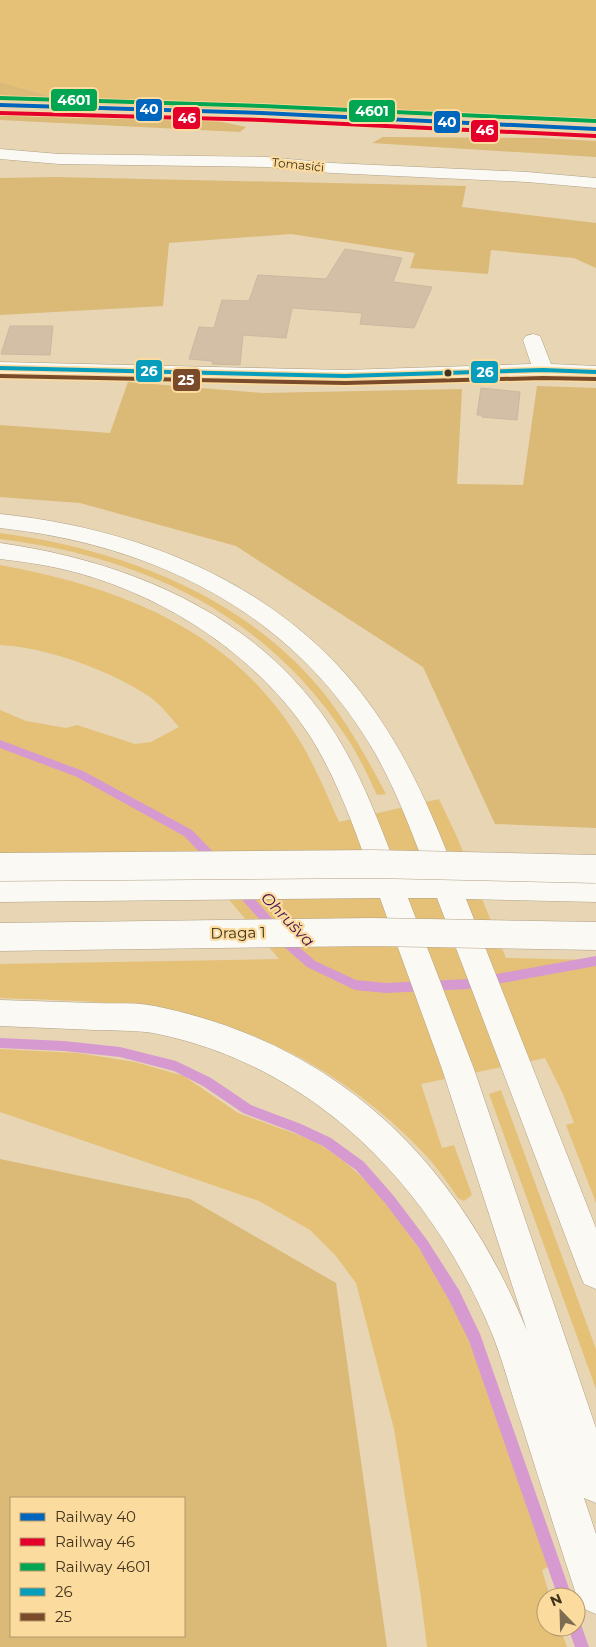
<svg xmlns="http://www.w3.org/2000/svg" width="596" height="1647" viewBox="0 0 596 1647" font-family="Montserrat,sans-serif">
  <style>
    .green { fill: #e5c178 }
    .forest { fill: #dbb977; fill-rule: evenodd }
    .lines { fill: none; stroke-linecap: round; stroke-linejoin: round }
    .stream { fill: #d69ad0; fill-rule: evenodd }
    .building { fill: #d2bfa6; stroke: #cab8a1 }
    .minor-casing { stroke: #afa187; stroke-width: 1 }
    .highway-casing { stroke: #afa187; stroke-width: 1 }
    .minor { fill: #fbf9f4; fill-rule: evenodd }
    .highway { fill: #fbf9f4; fill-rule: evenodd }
    .highway-bridge-casing { stroke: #afa187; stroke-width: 29; stroke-linecap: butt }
    .highway-bridge { stroke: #fbf9f4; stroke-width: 28 }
    .bus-1-casing { stroke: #fcdb9f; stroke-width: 7 }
    .bus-2-casing { stroke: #fcdb9f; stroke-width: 7 }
    .bus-1 { stroke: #079dbc; stroke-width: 4 }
    .bus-2 { stroke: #7a4b2a; stroke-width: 4 }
    .rail-1-casing { stroke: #fcdb9f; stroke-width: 5.5 }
    .rail-2-casing { stroke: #fcdb9f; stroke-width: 5.5 }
    .rail-3-casing { stroke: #fcdb9f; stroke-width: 5.5 }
    .rail-1 { stroke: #0065bd; stroke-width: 4 }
    .rail-2 { stroke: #e4002b; stroke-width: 4 }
    .rail-3 { stroke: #00a651; stroke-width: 4 }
    .bus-dot { fill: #42341c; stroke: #fcdb9f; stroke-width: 2 }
    .labels { text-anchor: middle; stroke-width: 4.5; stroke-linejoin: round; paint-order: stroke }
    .far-street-label { font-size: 12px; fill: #42341c; stroke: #fcdb9f }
    .street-label { font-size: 15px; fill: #42341c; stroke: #fcdb9f }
    .water-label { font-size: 16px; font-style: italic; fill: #45134d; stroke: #fcdb9f }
    .line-badge { stroke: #fcdb9f; stroke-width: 2 }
    .badge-label { font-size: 14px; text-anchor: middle; font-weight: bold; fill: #fff }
  </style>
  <rect width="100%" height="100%" fill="#e7d5b4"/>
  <!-- green -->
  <g class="green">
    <polygon points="0,0 596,0 596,123 75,103 0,82"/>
    <path d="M0,533c121,16 243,62 322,158 25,31 45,67 64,103l-9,1c-9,-19 -18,-39 -30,-57 -81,-124 -203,-181 -347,-199z"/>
    <path d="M0,565c115,21 226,62 293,165 19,29 32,60 46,92l100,-23 18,38 49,121 90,2v243l-30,-78 8,-2 -11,-29 -18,-36 -124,26 21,64 12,-3 18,50 -8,6 -6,-3c-9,-13 -18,-27 -29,-39 -76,-83 -174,-137 -285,-152 -48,-7 -96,-7 -144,-9v-34l279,-5 -91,-108 -188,3v-144l26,11 40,7 11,-3 58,19 16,-2 28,-15c-9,-10 -18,-22 -29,-30 -38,-26 -104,-50 -150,-52z"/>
    <polygon points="0,1049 78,1053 135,1062 184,1076 238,1113 315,1141 344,1161 372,1186 398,1219 428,1261 456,1309 475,1356 550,1566 542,1570 550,1597 546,1597 546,1627 560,1627 567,1647 427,1647 420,1590 394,1429 356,1283 336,1256 310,1230 259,1201 0,1112"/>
    <polygon points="501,1090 596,1349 596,1389 489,1094"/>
  </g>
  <!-- forest -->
  <g class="forest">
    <polygon points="0,82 75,103 0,100"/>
    <polygon points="0,113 218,121 246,127 240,132 0,120"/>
    <polygon points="383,137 543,138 596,141 596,157 372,143"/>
    <polygon points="56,177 466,186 462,207 596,223 596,268 574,258 491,250 488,274 410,268 415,253 291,234 169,243 163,306 0,315 0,178"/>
    <polygon points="128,382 263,393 462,389 457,484 523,485 537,386 596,388 596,828 495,824 423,667 236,546 80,503 0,497 0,425 110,433"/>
    <path d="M0,1159l190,40 146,84 51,364h-387zM11,1498h173v138h-173z"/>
  </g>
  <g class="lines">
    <!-- stream -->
    <g class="stream">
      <polygon points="0,740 83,771 192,830 220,859 221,862 220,865 212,865 184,836 77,777 0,748"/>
      <polygon points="240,886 244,887 291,940 315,961 356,980 386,983 469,979 596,956 596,966 469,989 386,993 355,990 307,967 283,946 236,893 235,890 236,887"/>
      <polygon points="0,1038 64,1041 120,1047 176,1061 211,1078 251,1105 301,1124 331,1138 364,1162 393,1195 427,1240 459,1290 480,1334 572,1597 558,1597 469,1341 449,1300 419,1248 385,1203 356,1170 323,1146 293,1132 243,1113 203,1086 174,1071 120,1057 64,1051 0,1048"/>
      <polygon points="576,1620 580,1622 589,1647 575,1647 568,1627 576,1627"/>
    </g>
  </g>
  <!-- building -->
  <g class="building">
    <polygon points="345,249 402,258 393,282 432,287 414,328 360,324 362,313 292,308 286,338 243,335 240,365 212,364 213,361 189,359 199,327 214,328 222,300 249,301 258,275 326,279"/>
    <polygon points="10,326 53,326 50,355 1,354"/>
    <polygon points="481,388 520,392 517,420 482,417 482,415 477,415"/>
  </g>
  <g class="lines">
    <!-- minor casing -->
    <g class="minor-casing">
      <g id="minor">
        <polygon points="0,149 59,154 266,157 332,163 527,172 596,178 596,188 527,182 332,173 266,167 59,164 0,159"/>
        <polygon points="533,334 540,336 551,364 596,366 596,378 543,376 345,382 0,374 0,362 345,370 531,364 523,340 526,336"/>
      </g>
    </g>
    <!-- highway casing -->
    <g class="highway-casing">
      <path id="highway" d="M0,514c148,15 296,77 380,205 33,49 55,102 76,156l140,3v24l-130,-3 130,329v61l-12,-5 -5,-12 -142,-374h-29l66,171 122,359v75l-12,-5 12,36v80l-14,-6 -6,-14c-19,-57 -37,-115 -55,-172 -10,-29 -17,-58 -28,-86 -61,-149 -178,-271 -340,-303 -18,-3 -39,-2 -58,-3 -32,-1 -63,-3 -95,-4v-26c31,1 63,2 94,3 20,1 41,-1 61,3 184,38 302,155 372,325l-85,-262 -62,-171 -380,4v-24l371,-3c-17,-48 -34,-96 -61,-139 -52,-79 -141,-138 -232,-163 -25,-7 -52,-11 -78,-14v-16c127,18 255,70 329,181 31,46 50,99 70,150l29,1c-16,-42 -31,-83 -53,-122 -81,-140 -219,-208 -375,-225z"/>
    </g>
    <!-- minor -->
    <use href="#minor" class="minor"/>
    <!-- highway -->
    <use href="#highway" class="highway"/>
    <!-- highway-bridge casing -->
    <g class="highway-bridge-casing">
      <g id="highway-bridge">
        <polyline points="0,867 373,864 596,869"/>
        <polyline points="0,937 372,932 596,936"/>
      </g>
    </g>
    <!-- highway-bridge -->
    <use href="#highway-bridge" class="highway-bridge"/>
    <!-- bus-1 casing -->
    <g class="bus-1-casing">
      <polyline id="bus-1" points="0,368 345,376 543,370 596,372"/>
    </g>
    <!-- bus-2 casing -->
    <g class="bus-2-casing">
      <polyline id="bus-2" points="0,376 345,383 543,378 596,379"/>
    </g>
    <!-- bus-1 -->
    <use href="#bus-1" class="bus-1"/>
    <!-- bus-2 -->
    <use href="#bus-2" class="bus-2"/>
    <!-- rail-1 casing -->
    <g class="rail-1-casing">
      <polyline id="rail-1" points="0,105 262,113 596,129"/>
    </g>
    <!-- rail-2 casing -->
    <g class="rail-2-casing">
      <polyline id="rail-2" points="0,113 262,120 596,136"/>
    </g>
    <!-- rail-3 casing -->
    <g class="rail-3-casing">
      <polyline id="rail-3" points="0,98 262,106 596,121"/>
    </g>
    <!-- rail-1 -->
    <use href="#rail-1" class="rail-1"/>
    <!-- rail-2 -->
    <use href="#rail-2" class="rail-2"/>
    <!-- rail-3 -->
    <use href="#rail-3" class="rail-3"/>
  </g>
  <!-- markers -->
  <circle class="bus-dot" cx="448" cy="373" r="4.5"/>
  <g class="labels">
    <!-- far-street labels -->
    <g class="far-street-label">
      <text transform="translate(298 165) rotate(6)" y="4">Tomasići</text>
    </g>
    <!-- street labels -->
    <g class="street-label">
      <text transform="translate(238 933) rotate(-1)" y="5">Draga 1</text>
    </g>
    <!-- water labels -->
    <g class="water-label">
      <text transform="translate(288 919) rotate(46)" y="6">Ohrušva</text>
    </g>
  </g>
  <g class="line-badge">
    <rect x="50" y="88" width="48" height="24" rx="5" fill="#00a651"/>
    <rect x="135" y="98" width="28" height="24" rx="5" fill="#0065bd"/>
    <rect x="348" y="99" width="48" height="24" rx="5" fill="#00a651"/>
    <rect x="172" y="106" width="29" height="24" rx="5" fill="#e4002b"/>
    <rect x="433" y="110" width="28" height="24" rx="5" fill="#0065bd"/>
    <rect x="470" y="119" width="29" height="24" rx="5" fill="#e4002b"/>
    <rect x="135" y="359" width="28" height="24" rx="5" fill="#079dbc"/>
    <rect x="470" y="360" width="29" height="24" rx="5" fill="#079dbc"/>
    <rect x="172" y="368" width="29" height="24" rx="5" fill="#7a4b2a"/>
  </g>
  <g class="badge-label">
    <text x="74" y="105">4601</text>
    <text x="149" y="114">40</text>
    <text x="372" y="116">4601</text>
    <text x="187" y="123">46</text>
    <text x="447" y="127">40</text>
    <text x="485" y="135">46</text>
    <text x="149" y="376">26</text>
    <text x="485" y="377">26</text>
    <text x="186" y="385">25</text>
  </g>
  <!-- legend -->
  <rect x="10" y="1497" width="175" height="140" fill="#fcdb9f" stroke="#b2986b"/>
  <rect x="20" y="1513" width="25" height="8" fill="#0065bd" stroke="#b2986b"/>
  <text x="55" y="1522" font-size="15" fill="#42341c">Railway 40</text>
  <rect x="20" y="1538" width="25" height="8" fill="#e4002b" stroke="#b2986b"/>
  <text x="55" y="1547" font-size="15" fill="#42341c">Railway 46</text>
  <rect x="20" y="1563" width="25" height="8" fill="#00a651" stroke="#b2986b"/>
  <text x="55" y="1572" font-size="15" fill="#42341c">Railway 4601</text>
  <rect x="20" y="1588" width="25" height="8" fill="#079dbc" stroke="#b2986b"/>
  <text x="55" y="1597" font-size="15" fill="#42341c">26</text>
  <rect x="20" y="1613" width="25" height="8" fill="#7a4b2a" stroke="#b2986b"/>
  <text x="55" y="1622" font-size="15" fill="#42341c">25</text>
  <!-- north arrow -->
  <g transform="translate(561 1612) rotate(337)"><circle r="24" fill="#fcdb9f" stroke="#b2986b"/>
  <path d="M0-4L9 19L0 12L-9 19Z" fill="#7c6c51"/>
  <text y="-8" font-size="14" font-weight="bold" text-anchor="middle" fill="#42341c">N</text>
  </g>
</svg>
